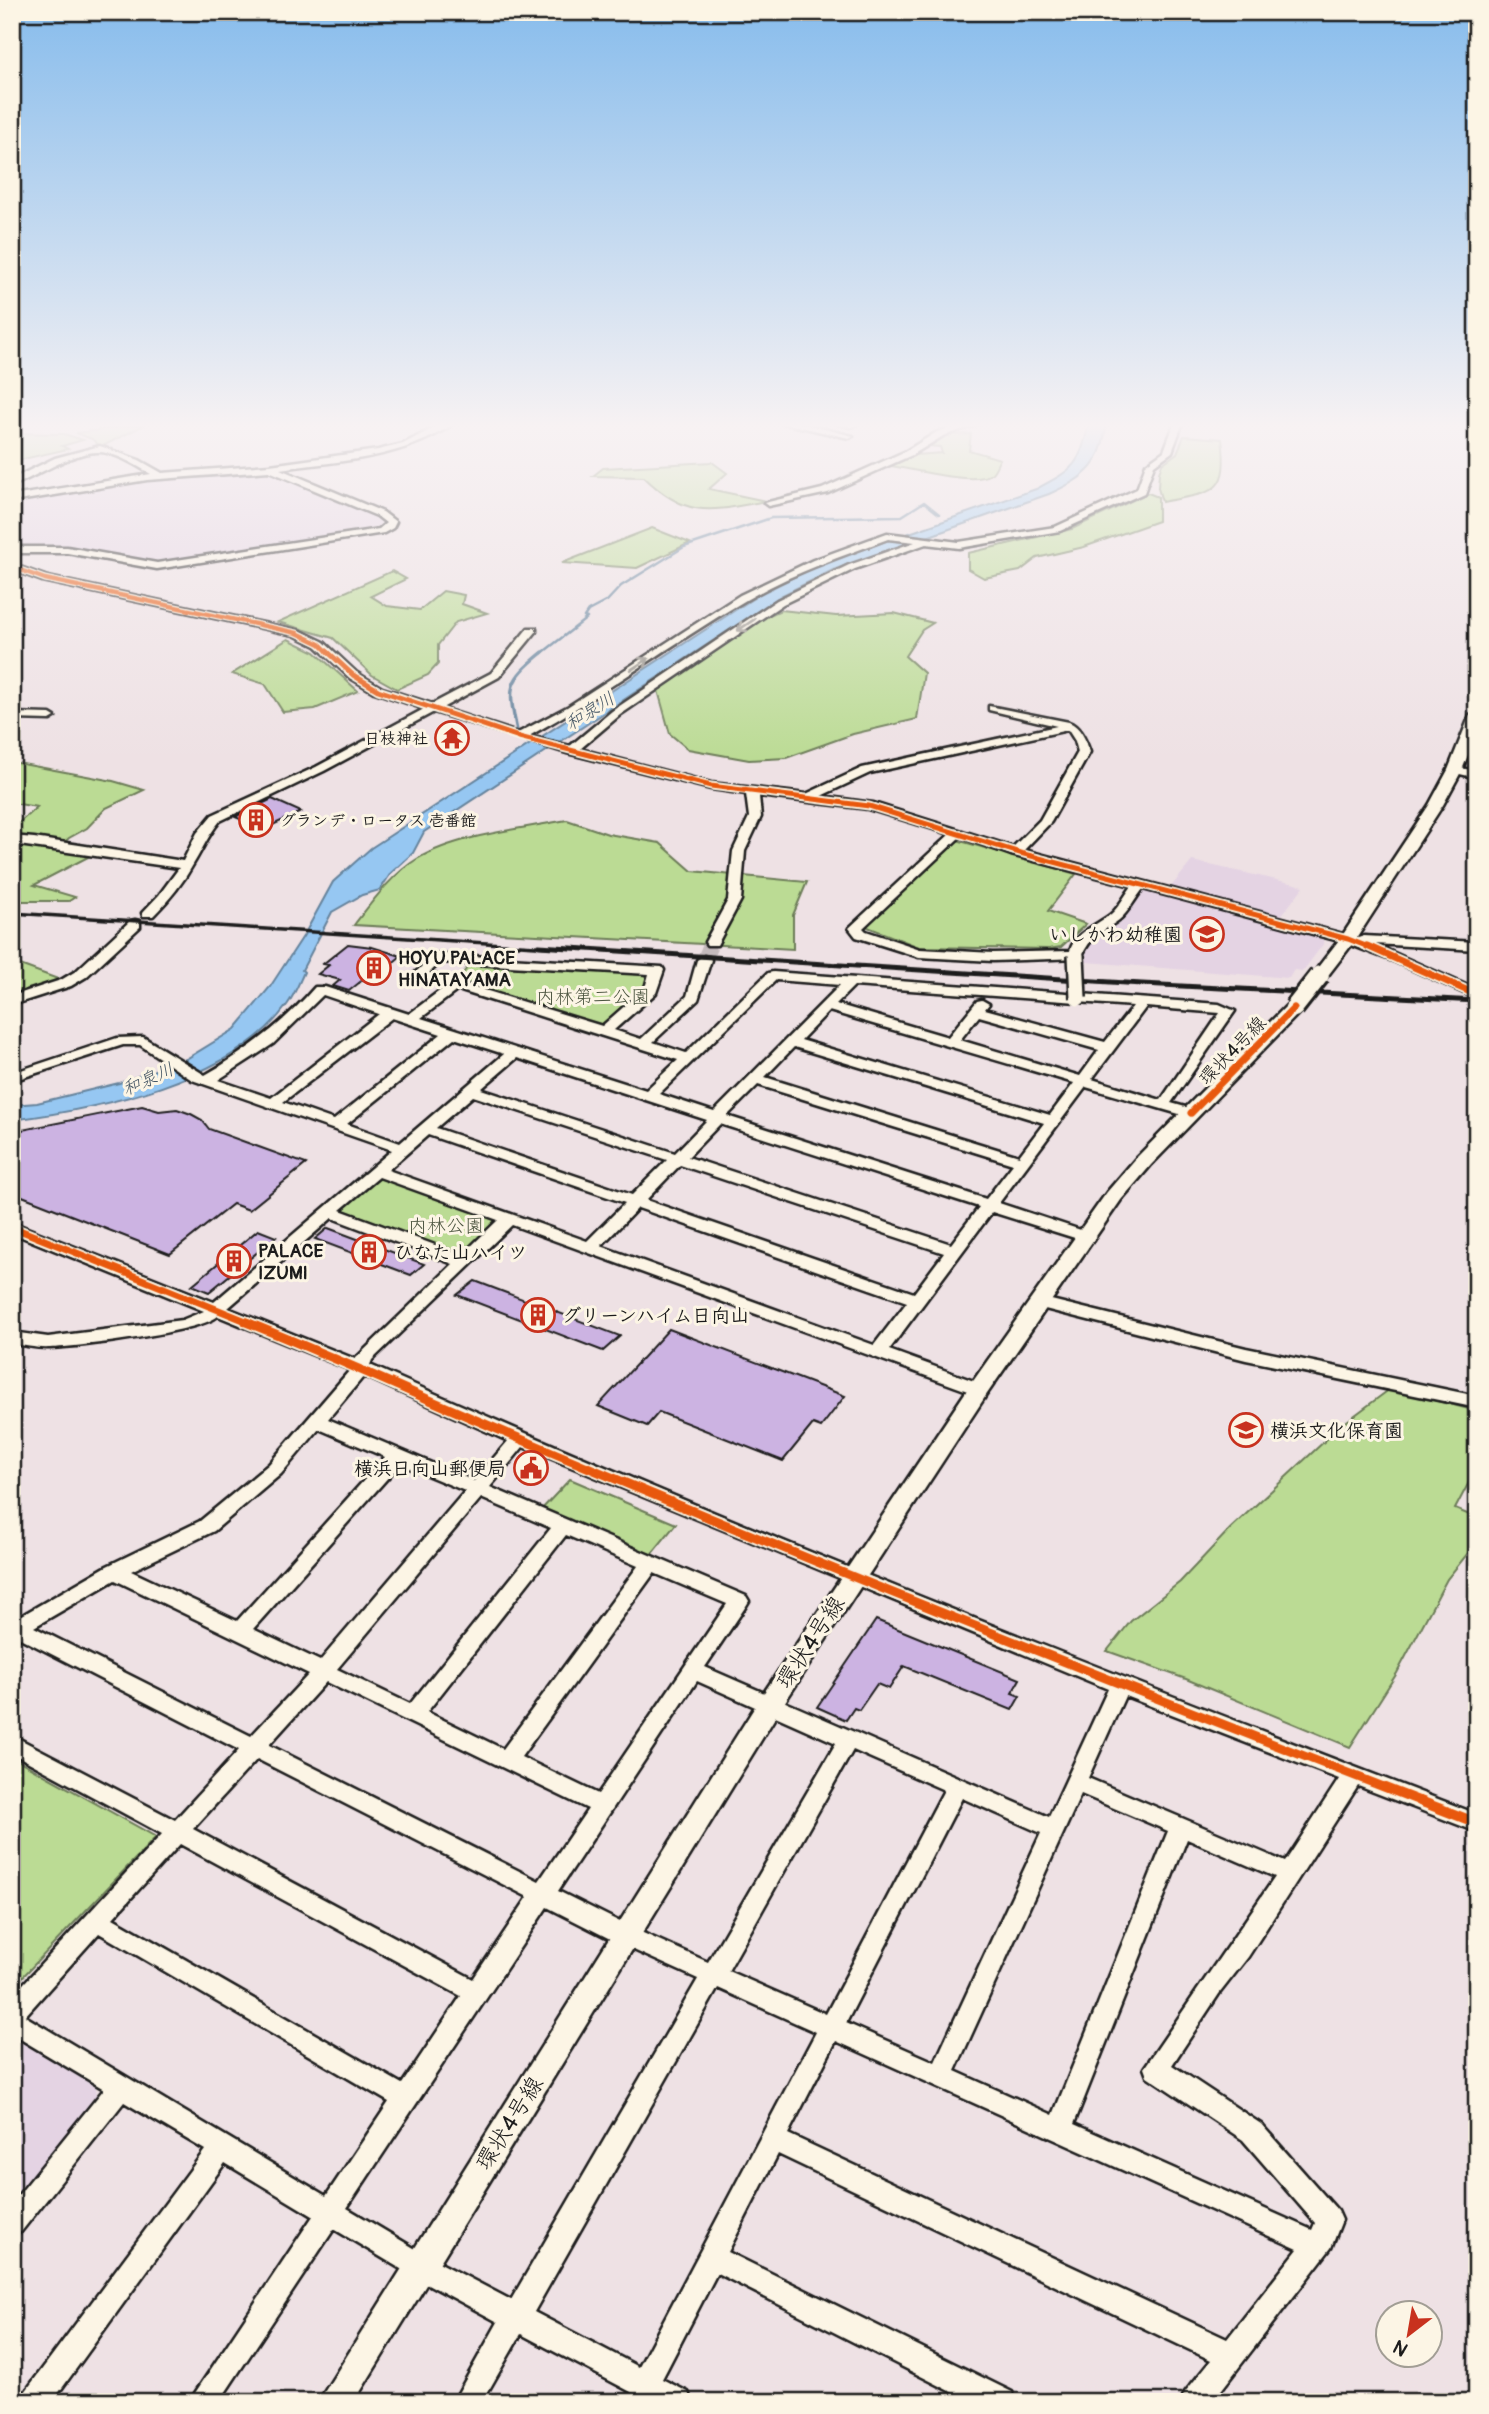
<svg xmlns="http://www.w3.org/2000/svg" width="1489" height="2414" viewBox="0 0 1489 2414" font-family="Pangolin,'Klee One',sans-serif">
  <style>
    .built { fill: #e4d3e3 }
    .green { fill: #bbdb94; stroke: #6c7c58; stroke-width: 2 }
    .water { fill: #96c7f2; stroke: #65839c; stroke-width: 2 }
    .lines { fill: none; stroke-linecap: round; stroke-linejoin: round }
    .stream-far1 { stroke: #65839c; stroke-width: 2.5 }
    .stream { stroke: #65839c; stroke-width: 3.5 }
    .building { fill: #ccb3e2; stroke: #1c1c1c; stroke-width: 2 }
    .minor-tunnel-far1 { stroke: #c4babc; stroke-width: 11; stroke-dasharray: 11 6; stroke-linecap: butt }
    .minor-tunnel { stroke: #c4babc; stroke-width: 15; stroke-dasharray: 15 8; stroke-linecap: butt }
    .minor-casing { stroke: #1c1c1c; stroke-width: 5 }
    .major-casing { stroke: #1c1c1c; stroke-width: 5 }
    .minor { fill: #fcf5e5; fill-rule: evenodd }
    .major { fill: #fcf5e5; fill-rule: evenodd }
    .rail-far1 { stroke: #1c1c1c; stroke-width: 3.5 }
    .rail { stroke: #1c1c1c; stroke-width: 5 }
    .minor-bridge-casing { stroke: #1c1c1c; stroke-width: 20; stroke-linecap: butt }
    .major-bridge-casing { stroke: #1c1c1c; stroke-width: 24; stroke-linecap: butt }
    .minor-bridge { stroke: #fcf5e5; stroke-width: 15 }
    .major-bridge { stroke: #fcf5e5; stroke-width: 18 }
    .cycleway-far4-casing { stroke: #fcf5e5; stroke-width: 7 }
    .cycleway-far3-casing { stroke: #fcf5e5; stroke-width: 9 }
    .cycleway-far2-casing { stroke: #fcf5e5; stroke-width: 11 }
    .cycleway-far1-casing { stroke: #fcf5e5; stroke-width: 13 }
    .cycleway-casing { stroke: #fcf5e5; stroke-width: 15 }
    .cycleway-far4 { stroke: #e8590c; stroke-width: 4.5 }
    .cycleway-far3 { stroke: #e8590c; stroke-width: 5 }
    .cycleway-far2 { stroke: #e8590c; stroke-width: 7 }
    .cycleway-far1 { stroke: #e8590c; stroke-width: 9 }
    .cycleway { stroke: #e8590c; stroke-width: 10 }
    .oneway { stroke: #97938b }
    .labels { text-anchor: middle; stroke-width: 6; stroke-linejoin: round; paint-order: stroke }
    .far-poi-label { font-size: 16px; font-weight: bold; fill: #1c1c1c; stroke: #fcf5e5; text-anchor: end }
    .far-water-label { font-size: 18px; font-style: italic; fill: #475867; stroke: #fcf5e5 }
    .poi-label { font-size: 19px; font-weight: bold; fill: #1c1c1c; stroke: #fcf5e5; text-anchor: start }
    .park-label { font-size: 19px; fill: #4c5540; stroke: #fcf5e5 }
    .street-label { font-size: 19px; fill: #1c1c1c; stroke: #fcf5e5 }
    .near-street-label { font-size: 23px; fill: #1c1c1c; stroke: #fcf5e5 }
  </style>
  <rect width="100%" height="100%" fill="#eee1e4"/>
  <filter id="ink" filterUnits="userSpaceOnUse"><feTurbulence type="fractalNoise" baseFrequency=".0143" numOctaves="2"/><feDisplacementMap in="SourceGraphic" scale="14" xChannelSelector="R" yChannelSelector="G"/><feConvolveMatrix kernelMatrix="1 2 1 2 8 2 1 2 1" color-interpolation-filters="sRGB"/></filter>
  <g filter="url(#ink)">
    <!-- built -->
    <g class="built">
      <polygon points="250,472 278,475 373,516 381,521 380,526 167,563 147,564 65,547 12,547 12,503 146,480"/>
      <polygon points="1192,861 1304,886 1281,916 1170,888"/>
      <polygon points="1143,891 1322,936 1324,943 1303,971 1294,970 1289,978 1087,962 1084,948 1121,922"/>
      <polygon points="12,2036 96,2087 97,2098 12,2203"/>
    </g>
    <!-- green -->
    <g class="green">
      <polygon points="146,424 101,447 92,439 76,433"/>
      <polygon points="12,433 64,434 83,440 62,446 68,449 19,460 12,457"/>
      <path d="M971,434l-2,16 31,9c-3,5 -5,12 -9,15 -16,12 -79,-5 -100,-8l24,-11 27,-2 -2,-6 -12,-1 16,-11z"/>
      <path d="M1184,436l38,3c8,58 -12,53 -60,63l-4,-14 1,-15 3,-9 15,-11z"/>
      <path d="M712,462l15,11 -18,16 57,12c-55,10 -78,19 -122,-24l-51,-1 10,-8z"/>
      <polygon points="1148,493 1158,497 1158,521 1084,547 1037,558 1020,571 984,578 968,569 968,553 1072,529"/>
      <polygon points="652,528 690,543 637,568 562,563"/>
      <polygon points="392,571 406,579 371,596 387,606 420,610 443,591 464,595 462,604 487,613 456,622 438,645 438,664 428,675 397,689 372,675 333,638 278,622"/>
      <polygon points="781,610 836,616 894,613 933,623 922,630 905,656 924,673 917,719 853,734 786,758 749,760 688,749 670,734 657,687 739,628"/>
      <polygon points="288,639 315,652 358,691 315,709 283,712 265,684 232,674"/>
      <polygon points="12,762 113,781 144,790 106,808 87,828 69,838 57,849 88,857 34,885 75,897 69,901 12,901 12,832 14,827 37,807 12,803"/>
      <path d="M567,820l41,14 52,9 32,28 115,11 -14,33v34l-439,-24c18,-23 38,-51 63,-66 40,-24 104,-30 150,-39z"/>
      <polygon points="957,840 1076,874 1048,911 1086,924 1061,947 1049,949 919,947 865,926"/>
      <polygon points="12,962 58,979 44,989 12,994"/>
      <polygon points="471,963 649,973 644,987 600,1026 457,981"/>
      <polygon points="377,1177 500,1220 463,1255 340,1209"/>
      <polygon points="1390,1389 1477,1411 1477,1467 1455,1509 1477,1518 1477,1542 1447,1579 1397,1673 1350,1747 1186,1679 1107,1651 1131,1621 1180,1582 1230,1529 1343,1424"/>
      <polygon points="570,1479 676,1524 650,1556 542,1509"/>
      <polygon points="12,1757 156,1837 12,1988"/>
    </g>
    <!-- water -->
    <path class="water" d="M1089,422h18c-6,44 -19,54 -58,72l-216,76 -51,25 -358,237 -11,21 -22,20 -11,17 -18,5 -30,17 -30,58 2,2c-5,11 -10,24 -17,33 -54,76 -188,104 -275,115v-15l25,-2 82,-20 67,-24 49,-30 35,-42 34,-52 29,-53 38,-34 389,-254 60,-30 216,-75c38,-20 44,-23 53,-67z"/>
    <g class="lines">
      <!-- stream-far1 -->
      <polyline class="stream-far1" points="541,654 587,618 584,617 588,611 607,601 621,586 684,547 771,518 902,516 924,502 939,514"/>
      <!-- stream -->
      <path class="stream" d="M517,731c-9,-44 -11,-49 26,-79"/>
    </g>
    <!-- building -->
    <g class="building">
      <polygon points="272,799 301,812 264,829 235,817"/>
      <polygon points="348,944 372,947 401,956 372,980 365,978 349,991 333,986 340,980 318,974 329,965 323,964"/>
      <polygon points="142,1106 159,1111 177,1109 191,1114 202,1120 209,1129 306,1164 249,1210 233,1204 170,1254 12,1192 12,1132"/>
      <polygon points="328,1228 424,1264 411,1275 315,1239"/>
      <polygon points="258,1230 276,1237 209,1292 192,1285"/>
      <polygon points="475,1281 620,1336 603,1351 457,1295"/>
      <polygon points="669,1329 845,1396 821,1427 813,1424 783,1461 659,1412 647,1426 598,1406"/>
      <polygon points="876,1620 1020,1679 1012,1693 1020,1696 1012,1710 904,1666 889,1689 877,1684 859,1710 854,1708 846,1720 817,1707"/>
    </g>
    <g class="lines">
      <!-- minor-tunnel-far1 -->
      <polyline class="minor-tunnel-far1" points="709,948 712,942"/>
      <!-- minor-tunnel -->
      <polyline class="minor-tunnel" points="704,960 710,946"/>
      <!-- minor casing -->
      <g class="minor-casing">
        <g id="minor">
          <path d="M445,422h11c-51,37 -116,39 -176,47l103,43 13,10 -3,6 -9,5 -227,36 -90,-16h-55v-6h55l90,16 222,-34 7,-6 -9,-7 -108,-45 -122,9 -135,22v-6l139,-22c-14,-8 -34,-21 -51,-22 -24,-2 -65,25 -88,34v-7l43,-21 45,-12 39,14 23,13 108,-8 108,-15 25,-6z"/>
          <polygon points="778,422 796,422 853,436 849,438"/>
          <polygon points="831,422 862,422 851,427"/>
          <polygon points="971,422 985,422 943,436 912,455 828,493 768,506 764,503 822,489 906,451 937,432"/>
          <path d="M1175,422h8l-11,30 -18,13 -10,28 -84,38 -101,17 -33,-4 -71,25 -72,35 -163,111 -40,34 131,34 95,11 56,-26 195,-42 -68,-16v-4l80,16c11,4 17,18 21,30l-39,70 -27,28 334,88 6,-2 113,6v8l-103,-6 103,46v9l-82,-37 -52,-20 -200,-53c-8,10 -15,24 -24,31 -19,14 -28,15 -38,38l-88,3 -74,-4 -63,-20 -7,-9 101,-94 -82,-25 -109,-13 2,21 -16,34 -4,49 -24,45h-10l-2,-3 23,-42 5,-49 16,-34 -3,-23 -35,-5 -144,-36 -133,-41 -110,59 -104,50c-11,13 -17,27 -26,42 -11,20 -25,37 -41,53h-10l-1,-3 17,-18 20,-27 -167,-24v-8l22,2 149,23 14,-28 15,-18 104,-48 108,-58 -50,-17 -25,-15 -33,-31 -22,-11 -252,-54 -30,-11v-6l36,13 253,54 23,11 33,31 25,15 50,16 59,-31 37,-45h8v4l-37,45 -57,31 76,25 49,-26 173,-112 73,-35 74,-27 72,9 96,-15 82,-38 9,-25 18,-13zM888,539l27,3 -66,23 -72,35 -165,111 -42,35 -41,-10c75,-41 143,-93 217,-136 44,-26 94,-43 142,-61zM1068,730l7,11 3,11 -38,68 -27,27 -140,-44 -52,-7 49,-23zM960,837l51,18 121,31c-7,9 -13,21 -21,28 -14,11 -36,18 -41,37l-77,2 -73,-4 -54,-18 -3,-3z"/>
          <polygon points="12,713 50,714 55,717 50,720 12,719"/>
          <polygon points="1455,767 1477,771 1477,778 1451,772 1449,770"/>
          <polygon points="135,920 140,921 140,927 86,977 71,986 12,1005 12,996 61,980 76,971 130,921"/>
          <path d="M438,954l224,13 2,3 -8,23 -42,37 27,9 46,-43 10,-36 7,-4 5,1 2,3 -13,40 -45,42 33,11 82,-80 5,-1 446,32 16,7 -64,92 25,7 2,3 -2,3h-10l-100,-29 -87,116 91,30 2,3 -2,3h-12l-86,-27 -103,138 96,35 3,4 -3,4h-12l-461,-168 -140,135 -2,5c364,162 737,307 1107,449v18l-119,-46 -110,171 -29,37 -47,71 89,59 77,87 4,9 -11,28 -119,154h-31l4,-10 26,-32 -433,-206 -50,98 284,140 4,10h-44l-255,-129 -55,106 26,13 4,10h-42l-129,-68 -39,68h-29l45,-80 -87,-47 -77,-46 -115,173h-30l124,-186 -88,-53 -173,239h-31l4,-10 180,-242 -81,-48 -103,130 -9,3v-32l92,-114 -92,-55v-38l150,-162 -150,-81v-18l163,85 64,-70 -221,-113 -6,1v-17l95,-55 93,-45 69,-57 81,-94 -132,-54c-18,16 -139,31 -168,32 -12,1 -26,-3 -38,-4v-12l36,5 134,-17 22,-9 -192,-78v-11l202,80 178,-152 -200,-70 -52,-35h-17l-111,36v-8l105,-35 26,-1 62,38c42,-24 78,-51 110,-88h10l84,27 37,-28 -31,-8 -2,-3 20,-20zM441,962l208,12 -4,14 -43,38 -173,-53zM776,980l64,5 -126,127 -55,-18zM854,986l279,20 -28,36 -120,-33 4,-5 -7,-4 -5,1 -29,36 -112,-33zM458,990l220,70 -32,30 -225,-72zM323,995l56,19 -108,84 -53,-18 55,-36zM1146,1007l74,6 -59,87 -69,-21zM829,1011l245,72 -24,32 -249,-75zM979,1016l120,34 -19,26 -120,-36zM392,1018l49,16 -107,86 -51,-18zM454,1038l50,16 -104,89 -53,-19zM794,1047l250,76 -25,33 -254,-79zM517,1058l190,62 -32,33 -194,-64zM758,1085l255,79 -27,35 -259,-83zM473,1096l194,64 -35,35 -196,-67zM720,1124l259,83 -28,37 -263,-87zM428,1135l197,68 -38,38 -199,-71zM680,1165l264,88 -30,40 -268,-93zM379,1177l119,43 -36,35 -122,-45zM638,1208l269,94 -33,43 -273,-99zM332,1218l121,46 -98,95 -127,-51zM364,1376l144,65 -34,40 -146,-62zM319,1429l66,28 -148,164 -106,-50 83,-40 67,-57zM523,1447l585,242 -59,128 -344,-150 41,-61 3,-5 -3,-5 -256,-109zM400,1464l65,27 -145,170 -67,-32zM481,1498l70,30 -141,176 -73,-35zM566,1535l72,31 -135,183 -76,-37zM654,1573l73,31 -129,190 -77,-37zM115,1580l194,94 -58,62 -217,-109zM697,1681l139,62 -128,219 -74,-33 -76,-38zM326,1682l262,127 -49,72 -270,-136zM1125,1696l214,83 -54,83 -197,-84zM853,1750l91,40 -118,224 -98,-43zM257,1759l271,138 -55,82 -280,-150zM1081,1794l87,37 -115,284 -98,-44zM962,1798l79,35 -106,229 -89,-39zM1187,1839l88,38 -131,191 3,8 96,64 72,83 -3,7 -238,-106zM180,1844l281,152 -59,88 -289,-166zM547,1907l71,36 80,36 -187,321 -82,-43 -82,-49zM99,1933l290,169 -63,94 -301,-180zM718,1988l98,44 -177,335 -105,-55zM836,2041l462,208 -71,90 -439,-205z"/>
          <polygon points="1039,1297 1246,1348 1477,1396 1477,1408 1246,1360 1033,1306 1031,1302"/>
        </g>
      </g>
      <!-- major casing -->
      <g class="major-casing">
        <g id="major">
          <polygon points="1477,711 1477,733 1462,770 1443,805 1356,939 1326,978 1314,978 1312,975 1342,936 1429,805 1448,770 1470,715"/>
          <polygon points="1294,1003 1300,1004 1302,1008 1300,1012 1151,1165 1121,1200 987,1394 779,1711 354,2402 318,2402 761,1697 971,1384 1107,1192 1137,1157 1288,1004"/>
        </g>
      </g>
      <!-- minor -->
      <use href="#minor" class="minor"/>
      <!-- major -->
      <use href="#major" class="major"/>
      <!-- rail-far1 -->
      <polyline class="rail-far1" points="12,913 567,948"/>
      <!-- rail -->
      <polyline class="rail" points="539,946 1142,984 1477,1001"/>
      <!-- minor-bridge casing -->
      <g class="minor-bridge-casing">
        <polyline id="minor-bridge" points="1076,955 1078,998"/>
      </g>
      <!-- major-bridge casing -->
      <g class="major-bridge-casing">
        <polyline id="major-bridge" points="1294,1008 1320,975"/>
      </g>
      <!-- minor-bridge -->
      <use href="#minor-bridge" class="minor-bridge"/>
      <!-- major-bridge -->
      <use href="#major-bridge" class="major-bridge"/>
      <!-- cycleway-far4 casing -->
      <g class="cycleway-far4-casing">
        <polyline id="cycleway-far4" points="12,567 45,579 297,633 320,644 330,654"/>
      </g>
      <!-- cycleway-far3 casing -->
      <g class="cycleway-far3-casing">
        <polyline id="cycleway-far3" points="328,652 353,675 378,690 519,737 711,786 869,806 1020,853 1348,939 1371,948"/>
      </g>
      <!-- cycleway-far2 casing -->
      <g class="cycleway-far2-casing">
        <g id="cycleway-far2">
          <polyline points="1367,946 1477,995"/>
          <polyline points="1191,1113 1294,1008"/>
          <polyline points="12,1227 251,1323"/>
        </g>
      </g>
      <!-- cycleway-far1 casing -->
      <g class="cycleway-far1-casing">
        <path id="cycleway-far1" d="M246,1322c93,37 184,79 277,118 298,126 599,246 902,363"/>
      </g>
      <!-- cycleway casing -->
      <g class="cycleway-casing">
        <polyline id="cycleway" points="1420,1801 1477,1823"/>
      </g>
      <!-- cycleway-far4 -->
      <use href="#cycleway-far4" class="cycleway-far4"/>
      <!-- cycleway-far3 -->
      <use href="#cycleway-far3" class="cycleway-far3"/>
      <!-- cycleway-far2 -->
      <use href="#cycleway-far2" class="cycleway-far2"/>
      <!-- cycleway-far1 -->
      <use href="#cycleway-far1" class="cycleway-far1"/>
      <!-- cycleway -->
      <use href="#cycleway" class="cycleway"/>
    </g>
    <!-- one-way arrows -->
    <defs><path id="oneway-shaft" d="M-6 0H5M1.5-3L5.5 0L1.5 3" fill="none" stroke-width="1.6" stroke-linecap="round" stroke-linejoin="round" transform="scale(1.75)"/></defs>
    <g class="oneway">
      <use href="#oneway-shaft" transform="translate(746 625) rotate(146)"/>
      <use href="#oneway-shaft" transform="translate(640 664) rotate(-33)"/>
    </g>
  </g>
  <!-- sky -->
  <linearGradient id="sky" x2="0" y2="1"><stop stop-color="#87bcec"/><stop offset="0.56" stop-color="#f7f2f3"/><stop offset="1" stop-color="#f7f2f3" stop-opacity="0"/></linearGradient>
  <rect width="1489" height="760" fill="url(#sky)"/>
  <!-- icons -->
  <defs>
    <g id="temple-ring" transform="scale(1.75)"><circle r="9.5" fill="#fcf5e5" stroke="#c8321e" stroke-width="1.5"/><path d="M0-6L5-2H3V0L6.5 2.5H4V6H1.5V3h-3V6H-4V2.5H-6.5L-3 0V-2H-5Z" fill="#c8321e"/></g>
    <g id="building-ring" transform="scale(1.75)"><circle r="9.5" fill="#fcf5e5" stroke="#c8321e" stroke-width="1.5"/><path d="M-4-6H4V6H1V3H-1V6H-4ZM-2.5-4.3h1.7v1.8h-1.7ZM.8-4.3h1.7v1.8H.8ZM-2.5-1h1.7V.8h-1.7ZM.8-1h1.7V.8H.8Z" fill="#c8321e"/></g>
    <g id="school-ring" transform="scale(1.75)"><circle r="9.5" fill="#fcf5e5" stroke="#c8321e" stroke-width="1.5"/><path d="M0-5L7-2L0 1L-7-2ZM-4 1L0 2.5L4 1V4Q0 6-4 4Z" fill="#c8321e"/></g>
    <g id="civic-ring" transform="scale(1.75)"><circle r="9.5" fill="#fcf5e5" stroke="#c8321e" stroke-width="1.5"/><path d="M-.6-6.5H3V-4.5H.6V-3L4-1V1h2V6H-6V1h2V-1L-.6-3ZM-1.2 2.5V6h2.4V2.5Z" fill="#c8321e"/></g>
  </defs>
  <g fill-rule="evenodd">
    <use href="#temple-ring" x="452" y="738"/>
    <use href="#building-ring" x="256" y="820"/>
    <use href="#school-ring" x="1207" y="934"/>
    <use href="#building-ring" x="374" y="968"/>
    <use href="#building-ring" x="369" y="1252"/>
    <use href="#building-ring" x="234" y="1261"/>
    <use href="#building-ring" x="538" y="1315"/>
    <use href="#school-ring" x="1246" y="1430"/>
    <use href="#civic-ring" x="531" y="1468"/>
  </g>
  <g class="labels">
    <!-- far-poi labels -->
    <g class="far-poi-label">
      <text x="428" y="744">日枝神社</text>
      <text x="280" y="826" text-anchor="start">グランデ・ロータス 壱番館</text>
    </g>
    <!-- far-water labels -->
    <g class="far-water-label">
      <text transform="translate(590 711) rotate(-32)" y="6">和泉川</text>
      <text transform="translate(148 1079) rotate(-24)" y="6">和泉川</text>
    </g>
    <!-- poi labels -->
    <g class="poi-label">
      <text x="1182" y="941" text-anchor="end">いしかわ幼稚園</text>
      <text x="398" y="964">HOYU PALACE<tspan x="398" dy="22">HINATAYAMA</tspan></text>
      <text x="258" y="1257">PALACE<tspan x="258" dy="22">IZUMI</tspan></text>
      <text x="394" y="1259">ひなた山ハイツ</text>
      <text x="562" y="1322">グリーンハイム日向山</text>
      <text x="1270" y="1437">横浜文化保育園</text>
      <text x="506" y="1475" text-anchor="end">横浜日向山郵便局</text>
    </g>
    <!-- park labels -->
    <g class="park-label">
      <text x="593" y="1003">内林第二公園</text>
      <text x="446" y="1232">内林公園</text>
    </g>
    <!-- street labels -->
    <g class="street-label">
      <text transform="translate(1232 1050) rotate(-46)" y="7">環状4号線</text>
    </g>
    <!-- near-street labels -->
    <g class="near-street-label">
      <text transform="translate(810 1642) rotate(-57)" y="8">環状4号線</text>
      <text transform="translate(509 2123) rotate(-58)" y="8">環状4号線</text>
    </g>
  </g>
  <!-- margin -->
  <rect width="1489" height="2414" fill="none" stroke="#fcf5e5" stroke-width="42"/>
  <rect x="21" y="21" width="1447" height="2372" fill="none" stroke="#1c1c1c" stroke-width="2.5" filter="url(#ink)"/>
  <!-- north arrow -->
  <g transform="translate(1409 2334) rotate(211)"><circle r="33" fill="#fcf5e5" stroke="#a29e95" stroke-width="2"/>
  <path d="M0-5L12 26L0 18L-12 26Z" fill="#c8321e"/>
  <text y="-10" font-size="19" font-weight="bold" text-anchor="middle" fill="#1c1c1c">N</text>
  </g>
</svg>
